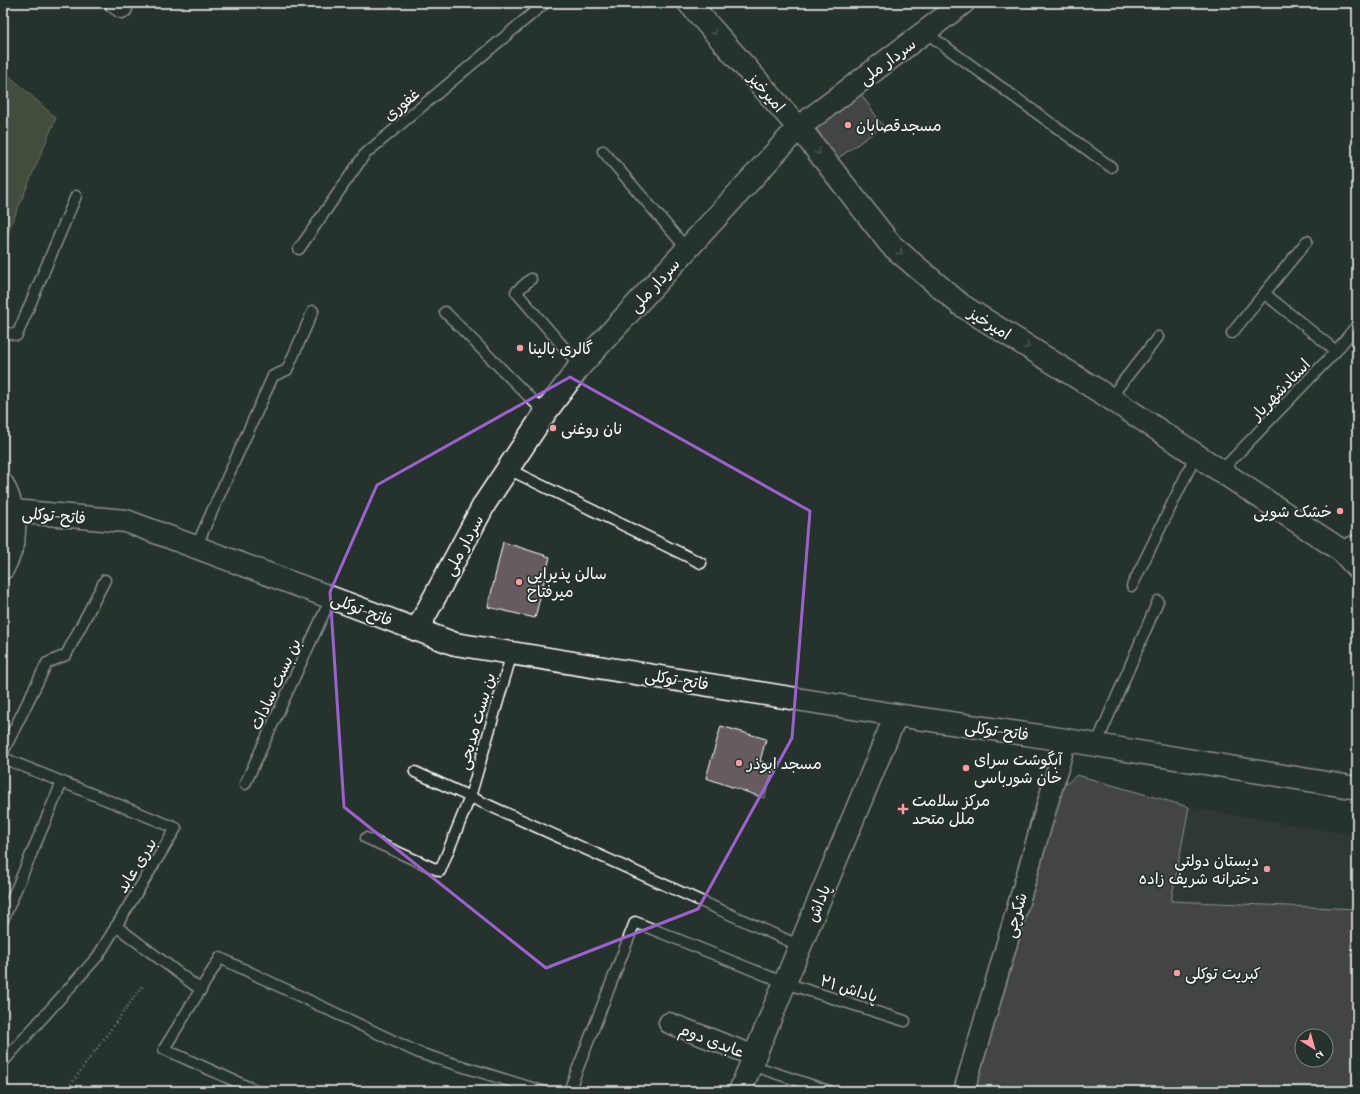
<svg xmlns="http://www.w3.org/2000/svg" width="1360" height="1094" viewBox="0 0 1360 1094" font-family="'Indie Flower','Playpen Sans Arabic',sans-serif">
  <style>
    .built { fill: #393f3d }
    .green { fill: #627052; stroke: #b0b8a8 }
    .building { fill: #665c61; stroke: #fff; fill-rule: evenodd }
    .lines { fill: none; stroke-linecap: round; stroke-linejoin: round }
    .lane-casing { stroke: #fff; stroke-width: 13 }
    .street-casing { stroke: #fff; stroke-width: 23 }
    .secondary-casing { stroke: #fff; stroke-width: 25 }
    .primary-casing { stroke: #fff; stroke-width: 25 }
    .path { stroke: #fff; stroke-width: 2.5; stroke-dasharray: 1 3; stroke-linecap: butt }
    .lane { stroke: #26332d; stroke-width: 10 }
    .street { stroke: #26332d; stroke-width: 20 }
    .secondary { stroke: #26332d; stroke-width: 22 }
    .primary { stroke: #26332d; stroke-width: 22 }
    .oneway { stroke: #727a76 }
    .marked { fill: none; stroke: #9c61cf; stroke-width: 3; stroke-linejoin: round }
    .poi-dot { fill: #ff9aa2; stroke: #26332d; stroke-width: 1.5 }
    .labels { text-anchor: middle; stroke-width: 3.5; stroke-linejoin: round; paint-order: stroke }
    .street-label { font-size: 16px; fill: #fff; stroke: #26332d }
    .poi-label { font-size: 16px; fill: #fff; stroke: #26332d; text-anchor: start }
  </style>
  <rect width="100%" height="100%" fill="#26332d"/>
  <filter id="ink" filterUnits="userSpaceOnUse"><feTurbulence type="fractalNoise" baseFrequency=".025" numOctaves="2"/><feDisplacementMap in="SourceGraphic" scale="8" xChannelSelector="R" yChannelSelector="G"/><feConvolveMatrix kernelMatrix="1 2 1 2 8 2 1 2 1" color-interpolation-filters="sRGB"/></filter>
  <g filter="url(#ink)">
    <!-- built -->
    <polygon class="built" points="1189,807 1357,836 1357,909 1171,901"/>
    <!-- green -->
    <polygon class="green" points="3,70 56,118 3,244"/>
    <!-- building -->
    <g class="building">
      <polygon points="859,91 883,126 837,159 814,125"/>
      <polygon points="503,542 550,557 535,618 488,607"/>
      <polygon points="721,726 766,739 760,761 775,766 764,798 706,778"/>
      <path d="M1077,775l112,32 -18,94 186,8v182h-387l62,-279zM1302,1036h24v24h-24z"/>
    </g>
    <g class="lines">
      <!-- lane casing -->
      <g class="lane-casing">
        <g id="lane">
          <polyline points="925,32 1111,167"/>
          <polyline points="603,151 687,249"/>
          <polyline points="299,249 365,154 545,3"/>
          <polyline points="531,279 516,292 580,366"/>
          <polyline points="1265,294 1336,351"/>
          <polyline points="445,312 545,413"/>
          <polyline points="3,332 17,335 76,196"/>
          <polyline points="1232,333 1307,241"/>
          <polyline points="1110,398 1158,337"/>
          <polyline points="508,469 701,563"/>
          <polyline points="1221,471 1336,351 1357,325"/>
          <polyline points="196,547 273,376 287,370 313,311"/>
          <polyline points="1132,586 1196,455"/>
          <polyline points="1096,745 1158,601"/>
          <polyline points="3,752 47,663 66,655 105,580"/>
          <polyline points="3,758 176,828 98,956 3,1062"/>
          <polyline points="415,772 800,946"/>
          <polyline points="245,784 331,598"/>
          <polyline points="366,838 440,871 470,797 512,653"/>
          <polyline points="3,920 62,782"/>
          <polyline points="116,926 201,990"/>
          <polyline points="751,1065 829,1091"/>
          <polyline points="257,1091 164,1049 220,958 419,1053 542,1091"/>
          <polyline points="569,1091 635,922 785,983 905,1021"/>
        </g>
      </g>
      <!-- street casing -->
      <g class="street-casing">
        <g id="street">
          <polyline points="115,3 122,8"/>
          <polyline points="1342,551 1357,545"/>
          <polyline points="669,1023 755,1056"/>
          <polyline points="964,1091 1066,740"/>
        </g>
      </g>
      <!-- secondary casing -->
      <g class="secondary-casing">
        <g id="secondary">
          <polyline points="689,3 805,135 891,245 961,305 1110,398 1342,551 1357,568"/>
          <polyline points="13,511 126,521 455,644 896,715 1066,740 1357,788"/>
          <polyline points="417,630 485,503 545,413 580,366 798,128 963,3"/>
          <polyline points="740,1091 896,715"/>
        </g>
      </g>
      <!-- primary casing -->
      <g class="primary-casing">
        <path id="primary" d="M3,485c14,29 16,54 0,83"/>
      </g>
      <!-- path -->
      <polyline class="path" points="66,1091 143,985"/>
      <!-- lane -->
      <use href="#lane" class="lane"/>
      <!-- street -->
      <use href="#street" class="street"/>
      <!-- secondary -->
      <use href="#secondary" class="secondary"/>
      <!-- primary -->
      <use href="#primary" class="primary"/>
    </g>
    <!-- one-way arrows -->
    <defs><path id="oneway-chevron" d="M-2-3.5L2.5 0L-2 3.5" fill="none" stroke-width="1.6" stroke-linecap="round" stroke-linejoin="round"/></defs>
    <g class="oneway">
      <use href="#oneway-chevron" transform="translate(714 32) rotate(49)"/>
      <use href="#oneway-chevron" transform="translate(818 152) rotate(52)"/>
      <use href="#oneway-chevron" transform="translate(900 252) rotate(40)"/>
      <use href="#oneway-chevron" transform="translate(1027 346) rotate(32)"/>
    </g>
  </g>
  <!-- marked area -->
  <path d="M0 0H1360V1094H0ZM570,377l240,134 -18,227 -94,171 -152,59 -202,-161 -14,-215 47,-107z" fill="#26332d" fill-opacity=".55" fill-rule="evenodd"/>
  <path class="marked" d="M570,377l240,134 -18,227 -94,171 -152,59 -202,-161 -14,-215 47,-107z"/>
  <!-- markers -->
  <g class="poi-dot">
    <circle cx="848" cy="125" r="4"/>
    <circle cx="520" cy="348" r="4"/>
    <circle cx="553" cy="428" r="4"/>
    <circle cx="1340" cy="511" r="4"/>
    <circle cx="519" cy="582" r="4"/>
    <circle cx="739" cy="763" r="4"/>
    <circle cx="966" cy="768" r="4"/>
    <path d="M901 803h4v4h4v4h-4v4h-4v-4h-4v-4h4z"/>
    <circle cx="1267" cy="869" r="4"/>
    <circle cx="1177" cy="973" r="4"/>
  </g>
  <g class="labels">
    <!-- street labels -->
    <g class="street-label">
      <text transform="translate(887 61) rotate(-37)" y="6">سردار ملی</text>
      <text transform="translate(767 92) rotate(49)" y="6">امیرخیز</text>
      <text transform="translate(401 104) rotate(-40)" y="6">غفوری</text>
      <text transform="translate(654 285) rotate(-48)" y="6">سردار ملی</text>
      <text transform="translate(990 323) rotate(32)" y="6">امیرخیز</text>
      <text transform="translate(1280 389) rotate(-46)" y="6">استادشهریار</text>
      <text transform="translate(54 515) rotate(5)" y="6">فاتح-توکلی</text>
      <text transform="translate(463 545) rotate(-62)" y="6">سردار ملی</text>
      <text transform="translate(362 609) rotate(21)" y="6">فاتح-توکلی</text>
      <text transform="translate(677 679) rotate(9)" y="6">فاتح-توکلی</text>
      <text transform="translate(275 684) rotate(-65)" y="6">بن بست سادات</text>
      <text transform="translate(476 721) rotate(-74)" y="6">بن بست مدیحی</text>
      <text transform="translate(997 730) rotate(8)" y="6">فاتح-توکلی</text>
      <text transform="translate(136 865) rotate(-58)" y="6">بدری عابد</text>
      <text transform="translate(818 903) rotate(-68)" y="6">پاداش</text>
      <text transform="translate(1015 915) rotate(-74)" y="6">شکرچی</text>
      <text transform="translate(849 988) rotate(17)" y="6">پاداش ۲۱</text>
      <text transform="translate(712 1040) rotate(21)" y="6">عابدی دوم</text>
    </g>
    <!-- poi labels -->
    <g class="poi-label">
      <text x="856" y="131">مسجدقصابان</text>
      <text x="528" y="354">گالری بالینا</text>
      <text x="561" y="434">نان روغنی</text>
      <text x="1332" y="517" text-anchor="end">خشک شویی</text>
      <text x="527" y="579">سالن پذیرایی<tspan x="527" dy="18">میرفتاح</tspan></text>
      <text x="974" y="765">آبگوشت سرای<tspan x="974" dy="18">خان شورباسی</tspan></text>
      <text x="747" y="769">مسجد ابوذر</text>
      <text x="912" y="806">مرکز سلامت<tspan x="912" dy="18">ملل متحد</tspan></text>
      <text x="1259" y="866" text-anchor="end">دبستان دولتی<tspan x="1259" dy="18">دخترانه شریف زاده</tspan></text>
      <text x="1185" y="979">کبریت توکلی</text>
    </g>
  </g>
  <!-- margin -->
  <rect width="1360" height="1094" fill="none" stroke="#26332d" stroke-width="16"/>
  <rect x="8" y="8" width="1344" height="1078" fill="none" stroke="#fff" stroke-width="1.5" filter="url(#ink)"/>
  <!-- north arrow -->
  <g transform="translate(1314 1048) rotate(143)"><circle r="19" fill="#26332d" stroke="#7d8581"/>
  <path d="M0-3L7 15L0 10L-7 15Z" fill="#ff9aa2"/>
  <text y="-6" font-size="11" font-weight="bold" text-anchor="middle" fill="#ffffff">N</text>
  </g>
</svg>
